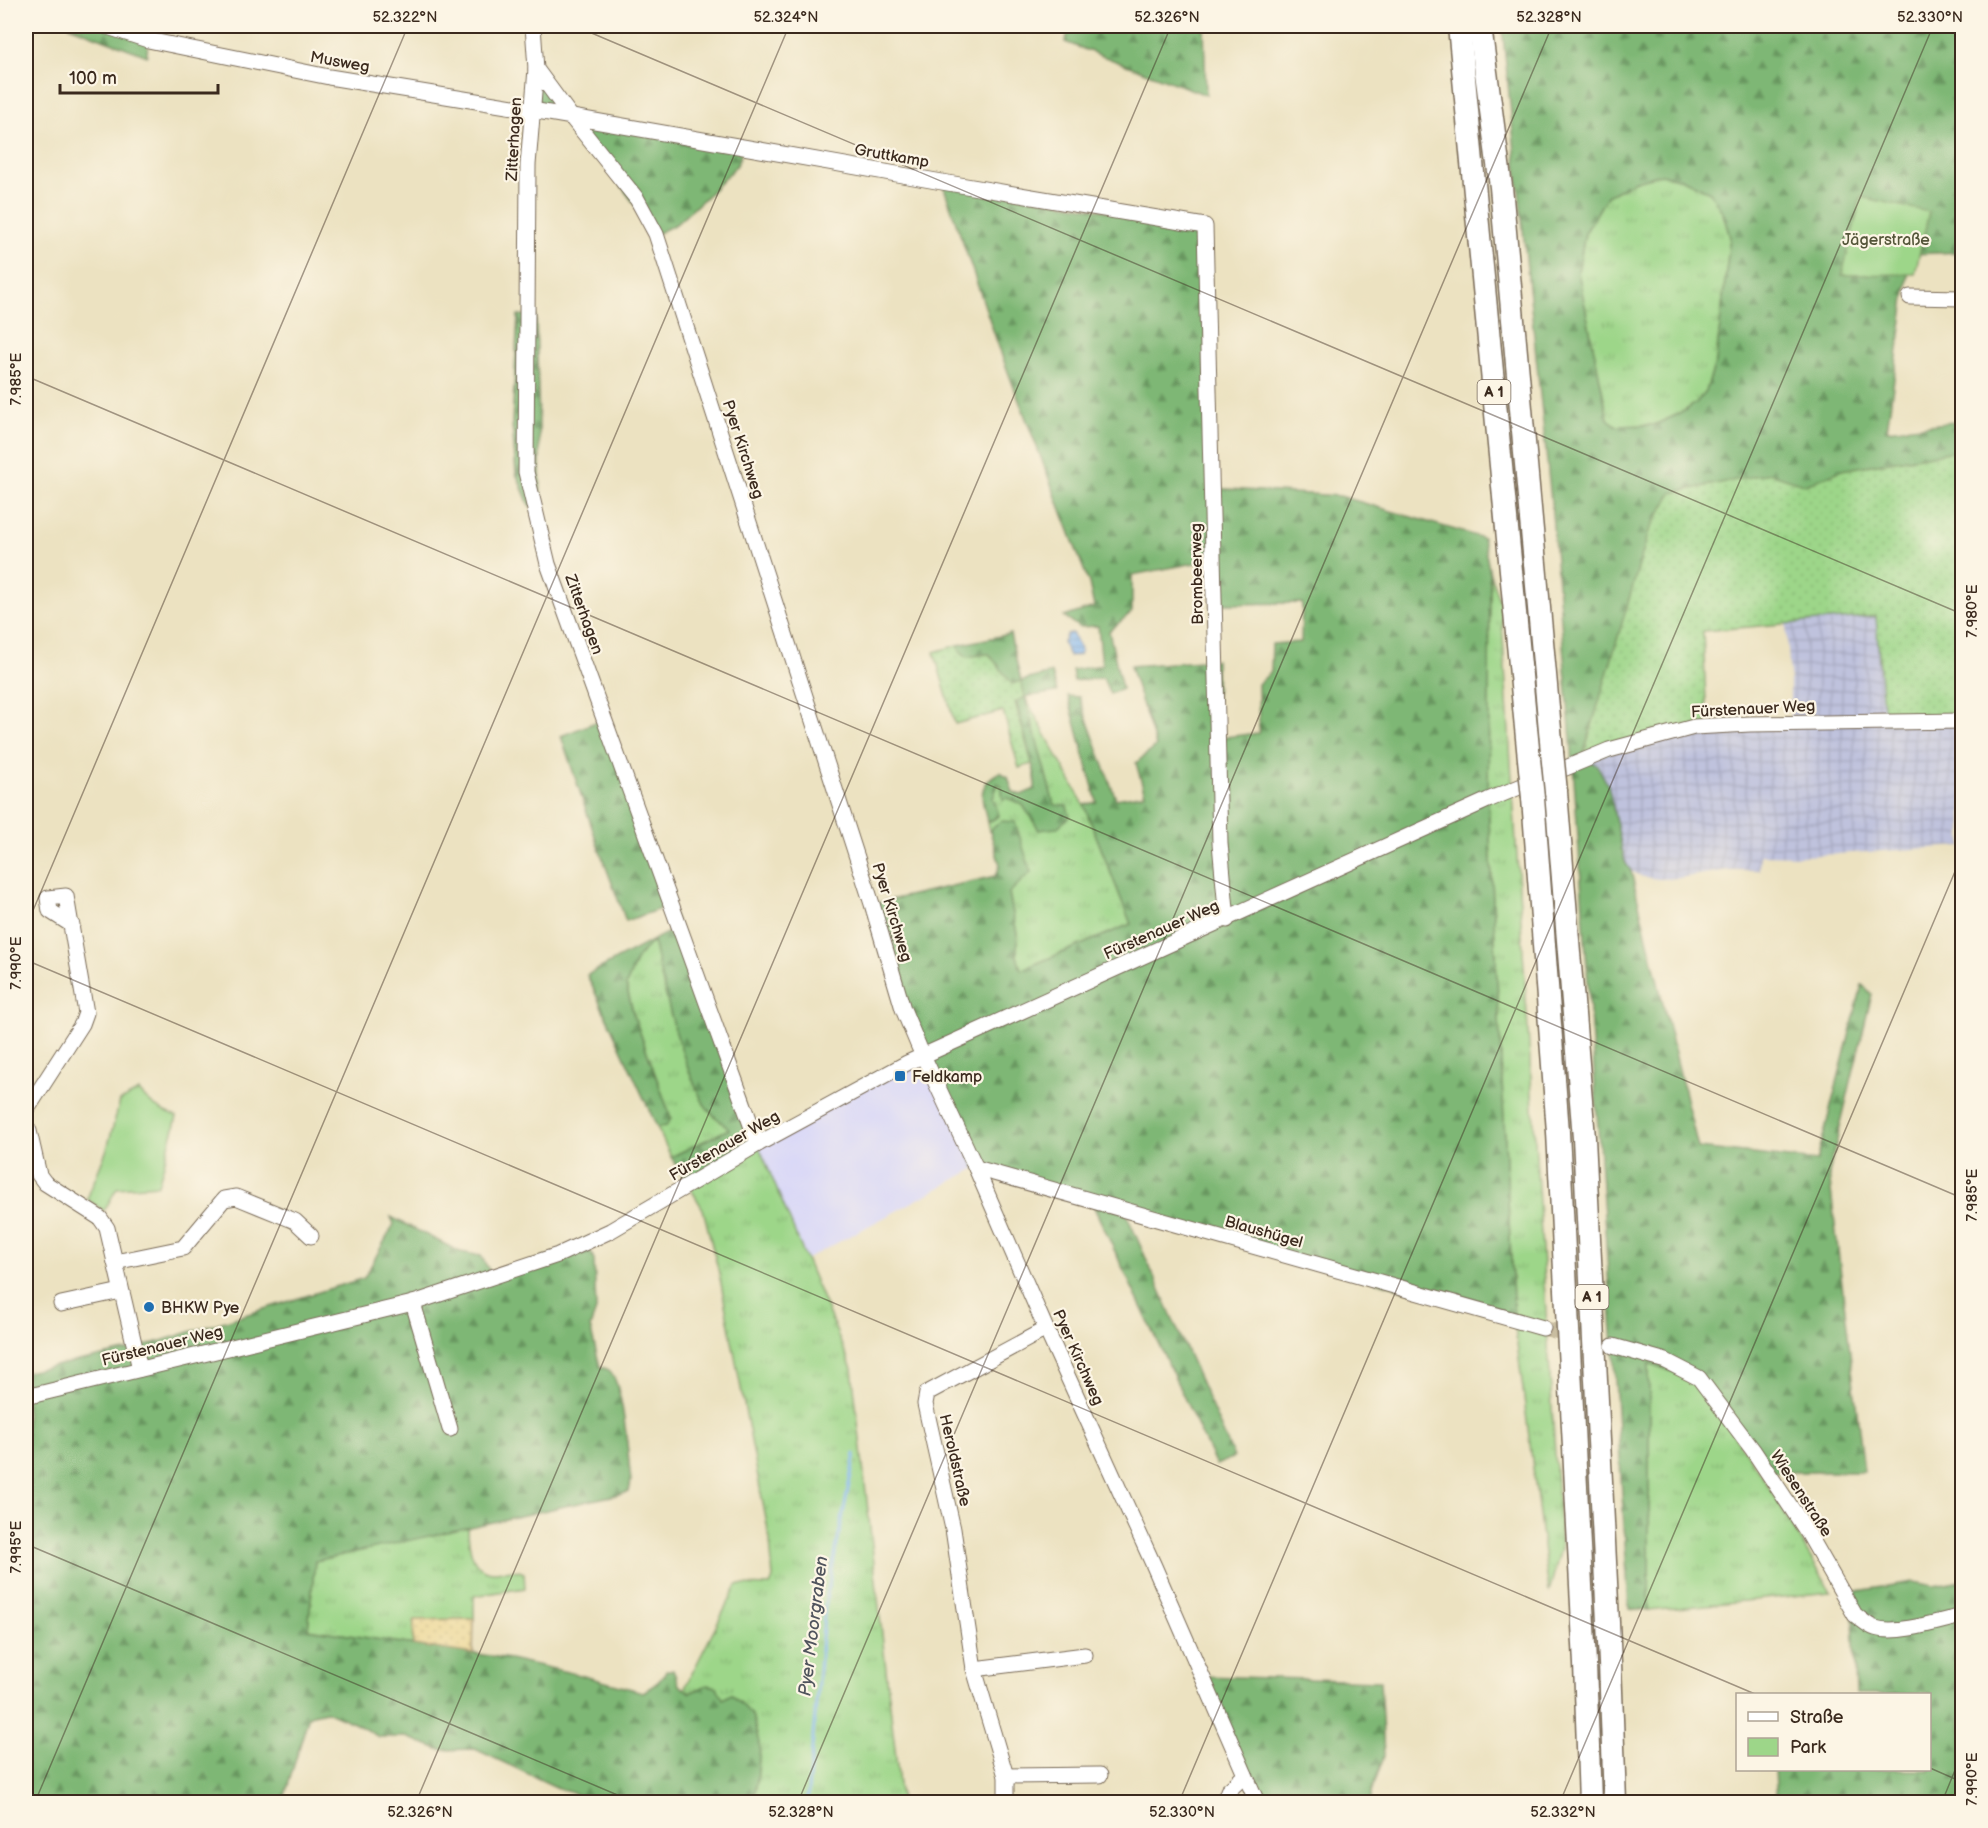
<svg xmlns="http://www.w3.org/2000/svg" width="1988" height="1828" viewBox="0 0 1988 1828" font-family="'Balsamiq Sans',sans-serif">
  <style>
    .built { fill: #d8d7f8 }
    .industrial { fill: url(#industrial-grid) }
    .grass { fill: url(#grass-tufts); stroke: #6c8054; stroke-width: 1.5 }
    .forest { fill: url(#forest-firs); stroke: #5c704a; stroke-width: 1.5; fill-rule: evenodd }
    .sand { fill: url(#sand-dots); stroke: #94825e; stroke-width: 1.5 }
    .park { fill: #9dd689; stroke: #6c8054; stroke-width: 1.5 }
    .garden { fill: url(#garden-dots); stroke: #6c8054; stroke-width: 1.5 }
    .water { fill: url(#water-rules); stroke: #5e7086; stroke-width: 1.5 }
    .lines { fill: none; stroke-linecap: round; stroke-linejoin: round }
    .stream { stroke: #81b6ef; stroke-width: 3 }
    .minor-tunnel { stroke: #c9bda0; stroke-width: 15; stroke-dasharray: 15 8; stroke-linecap: butt }
    .minor-casing { stroke: #796a57; stroke-width: 17 }
    .highway-casing { stroke: #796a57; stroke-width: 25 }
    .minor { stroke: #fff; stroke-width: 15 }
    .highway { stroke: #fff; stroke-width: 22 }
    .highway-bridge-casing { stroke: #796a57; stroke-width: 25; stroke-linecap: butt }
    .highway-bridge { stroke: #fff; stroke-width: 22 }
    .ticks { fill: none; stroke: #3b2a1e; stroke-width: 1.5; stroke-opacity: 0.45 }
    .poi-dot { fill: #1f6fb2; stroke: #fcf5e5; stroke-width: 2 }
    .labels { text-anchor: middle; stroke-width: 4.5; stroke-linejoin: round; paint-order: stroke }
    .shield { fill: #fcf5e5; stroke: #75675a; stroke-width: 1.5 }
    .shield-label { font-size: 15px; font-weight: bold; fill: #3b2a1e }
    .street-label { font-size: 16px; fill: #3b2a1e; stroke: #fcf5e5 }
    .park-label { font-size: 16px; fill: #545539; stroke: #fcf5e5 }
    .poi-label { font-size: 16px; fill: #3b2a1e; stroke: #fcf5e5; text-anchor: start }
    .water-label { font-size: 18px; font-style: italic; fill: #50545d; stroke: #fcf5e5 }
    .neatline { fill: none; stroke: #3b2a1e; stroke-width: 2 }
    .ticks-label { font-size: 15px; text-anchor: middle; fill: #3b2a1e }
  </style>
  <defs>
    <pattern id="industrial-grid" width="8" height="8" patternUnits="userSpaceOnUse" patternTransform="scale(1.5)"><rect width="8" height="8" fill="#bfc2dd"/><path d="M0 4h8M4 0v8" fill="none" stroke="#a5a7bd"/></pattern>
    <pattern id="grass-tufts" width="24" height="20" patternUnits="userSpaceOnUse" patternTransform="scale(1.5)"><rect width="24" height="20" fill="#9dd689"/><path d="M3 7l-1-3M5 7V3M7 7l1-3M15 17l-1-3M17 17v-4M19 17l1-3" fill="none" stroke="#88b876"/></pattern>
    <pattern id="forest-firs" width="22" height="20" patternUnits="userSpaceOnUse" patternTransform="scale(1.5)"><rect width="22" height="20" fill="#7eb775"/><path d="M5 1l3.5 6h-7zM16 11l3.5 6h-7z" fill="#68955f"/></pattern>
    <pattern id="sand-dots" width="8" height="8" patternUnits="userSpaceOnUse" patternTransform="scale(1.5)"><rect width="8" height="8" fill="#eeda9e"/><path d="M2 2h.1M6 6h.1" fill="none" stroke="#cdbb88" stroke-width="1.8" stroke-linecap="round"/></pattern>
    <pattern id="garden-dots" width="8" height="8" patternUnits="userSpaceOnUse" patternTransform="scale(1.5)"><rect width="8" height="8" fill="#9dd689"/><path d="M2 2h.1M6 6h.1" fill="none" stroke="#88b876" stroke-width="1.8" stroke-linecap="round"/></pattern>
    <pattern id="water-rules" width="6" height="5" patternUnits="userSpaceOnUse" patternTransform="scale(1.5)"><rect width="6" height="5" fill="#81b6ef"/><path d="M0 2.5h6" fill="none" stroke="#6b94c1"/></pattern>
  </defs>
  <rect width="100%" height="100%" fill="#fcf5e5"/>
  <filter id="ink" filterUnits="userSpaceOnUse"><feTurbulence type="fractalNoise" baseFrequency=".0167" numOctaves="2"/><feDisplacementMap in="SourceGraphic" scale="12" xChannelSelector="R" yChannelSelector="G"/><feConvolveMatrix kernelMatrix="1 2 1 2 8 2 1 2 1" color-interpolation-filters="sRGB"/></filter>
  <filter id="wash" filterUnits="userSpaceOnUse"><feTurbulence type="fractalNoise" baseFrequency=".008" numOctaves="4" result="noise"/><feDisplacementMap in="SourceGraphic" scale="24" xChannelSelector="R" yChannelSelector="G"/><feGaussianBlur stdDeviation="1.35" result="paint"/><feColorMatrix in="noise" values="0 0 0 0 0 0 0 0 0 0 0 0 0 0 0 0 0 1.4 0 .05"/><feComposite in="paint" operator="in"/></filter>
  <g filter="url(#wash)">
    <rect width="100%" height="100%" fill="#ece2c1"/>
    <!-- built -->
    <polygon class="built" points="923,1055 976,1168 807,1259 758,1144"/>
    <!-- industrial -->
    <polygon class="industrial" points="1876,616 1884,722 1962,721 1962,846 1804,856 1760,855 1759,870 1728,870 1679,878 1659,879 1643,877 1631,871 1625,862 1608,785 1597,765 1582,760 1694,727 1790,723 1790,675 1786,624"/>
    <!-- grass -->
    <g class="grass">
      <polygon points="1661,174 1683,179 1710,192 1723,213 1730,237 1716,361 1706,391 1696,403 1681,413 1654,425 1617,426 1608,419 1578,272 1585,233 1607,196 1635,181"/>
      <polygon points="1490,574 1501,606 1561,1548 1549,1592 1514,1320 1488,800"/>
      <polygon points="1025,697 1084,805 1131,924 1021,970 1017,956 1017,934 1009,893 1001,821 990,831 988,823 999,816 993,798 997,783 1001,785 1008,798 1023,805 1039,830 1054,805"/>
      <polygon points="653,940 665,992 686,1059 704,1104 729,1129 671,1157 657,1127 666,1126 671,1118 634,1016 626,985 638,956"/>
      <polygon points="758,1144 852,1369 901,1802 753,1802 757,1781 760,1747 723,1699 697,1689 690,1693 684,1689 737,1585 770,1586 773,1578 770,1540 719,1273 703,1209 689,1186"/>
      <polygon points="1649,1363 1690,1378 1708,1398 1762,1476 1831,1592 1649,1611"/>
      <path d="M468,1526c0,19 3,47 28,46 11,-1 18,-4 28,1l1,15 -51,8v23l-59,1 -2,25 -105,-16 7,-68z"/>
    </g>
    <!-- forest -->
    <g class="forest">
      <polygon points="69,26 105,26 148,40 147,56"/>
      <polygon points="1071,26 1204,26 1206,95 1065,42"/>
      <path d="M1502,26h460v226l-51,2 -24,176 75,-9v29l-120,20 -36,15 -36,-12 -98,20 -23,38 -67,229 15,5 11,20 17,77 6,9 67,277 119,13 45,-176 10,9 -43,179 35,299h-89l-85,-94 -41,-15v248l-20,-3 -16,-262 -40,-582 -22,-263zM1661,174l22,5 27,13 13,21 7,24 -14,124 -10,30 -10,12 -15,10 -27,12 -37,1 -9,-7 -30,-147 7,-39 22,-37 28,-15z"/>
      <polygon points="536,69 572,118 743,148 737,165 706,197 676,224 656,234 572,118 532,110"/>
      <polygon points="942,182 1203,228 1211,488 1340,496 1483,538 1490,574 1488,800 1514,1320 1125,1211 1234,1457 1216,1465 1091,1201 976,1168 919,1047 872,904 996,876 1000,865 990,831 1001,821 1015,822 1031,872 1009,893 1017,934 1017,956 1021,970 1131,924 1084,805 1097,802 1068,696 1079,697 1116,799 1145,794 1136,763 1156,746 1130,666 1216,660 1217,738 1259,733 1258,684 1271,672 1272,644 1301,642 1302,603 1221,604 1221,558 1132,575 1132,612 1109,631 1122,689 1110,694 1103,678 1074,681 1072,670 1102,665 1098,626 1079,627 1064,617 1094,607 1089,583 1002,356"/>
      <polygon points="518,315 536,316 541,501 530,507 516,473 512,423"/>
      <path d="M1010,634l11,47 31,-8 5,19 -32,5 29,108 13,1 3,11 -14,11 -17,2 -16,-25 -15,-7 -5,2 -2,-15 -3,-1 -5,14 6,18 -11,6c-7,-21 -12,-38 12,-50l8,5 5,15 8,3 14,-6v-14l-23,-90 -23,-31 -22,3 -7,-6 -2,-6z"/>
      <path d="M603,719l155,425 -69,42 -18,-29 58,-28c-9,-8 -21,-17 -26,-27 -25,-48 -38,-109 -50,-161l-15,15 -12,29 8,31 37,102 -5,8 -9,1 -70,-152 91,-48 -7,-22 -45,16 -26,-70 -39,-115z"/>
      <path d="M391,1217l69,35 21,4 12,21 94,-35 7,18 2,50 -6,17 10,40c3,1 6,1 9,3 15,13 19,89 22,111l-2,11 -314,69 -7,68 202,30 66,15 67,18c10,-6 19,-11 23,-22h7l6,15 11,8 17,-8 10,2 6,12 8,-5 21,21 8,32 -3,34 -4,21h-156l-41,-15 -81,-38 -34,1 -35,-13h-27l-23,-13 -30,-13 -17,4 -26,87h-257v-430l109,-23 229,-71 30,-54z"/>
      <polygon points="1962,1581 1962,1802 1777,1802 1775,1770 1930,1770 1930,1694 1856,1694 1852,1592 1913,1582 1934,1586"/>
      <polygon points="1201,1676 1380,1681 1384,1756 1371,1793 1371,1802 1257,1802"/>
    </g>
    <!-- sand -->
    <polygon class="sand" points="474,1619 473,1654 413,1645 414,1620"/>
    <!-- park -->
    <g class="park">
      <polygon points="1861,197 1929,212 1915,274 1842,275"/>
      <path d="M139,1091c11,13 21,20 38,26l-19,68 -41,3 -13,23 -17,-12 20,-50 13,-48z"/>
    </g>
    <!-- garden -->
    <g class="garden">
      <polygon points="1962,450 1962,721 1884,722 1876,616 1703,631 1707,726 1582,760 1649,531 1672,493 1770,473 1806,485 1842,470"/>
      <polygon points="958,645 960,651 967,657 989,654 1012,684 1021,681 1025,697 1015,702 1032,764 1019,768 1003,711 955,724 934,652"/>
    </g>
    <!-- water -->
    <polygon class="water" points="1072,633 1081,650 1079,655 1069,656 1063,642 1067,634"/>
    <g class="lines">
      <!-- stream -->
      <polyline class="stream" points="807,1802 825,1605 855,1454"/>
    </g>
  </g>
  <g filter="url(#ink)">
    <g class="lines">
      <!-- minor-tunnel -->
      <polyline class="minor-tunnel" points="1543,1328 1602,1343"/>
      <!-- minor casing -->
      <g class="minor-casing">
        <g id="minor">
          <polyline points="105,26 148,40 329,77 532,110 942,182 1205,226 1220,843 1227,920"/>
          <polyline points="533,26 536,69 572,118 637,199 656,234 872,904 903,1009 919,1047 976,1168 1046,1329 1154,1566 1257,1802"/>
          <polyline points="536,69 528,165 526,472 548,564 758,1144"/>
          <polyline points="1910,297 1962,298"/>
          <polyline points="26,1111 82,1024 86,1013 66,896 48,898 50,911 72,925"/>
          <polyline points="26,1127 29,1131 39,1175 45,1183 100,1218 107,1228 140,1369"/>
          <polyline points="976,1168 1543,1328"/>
          <polyline points="115,1262 183,1248 224,1199 236,1197 295,1221 311,1236"/>
          <polyline points="413,1303 450,1429"/>
          <polyline points="61,1304 121,1291"/>
          <path d="M1613,1346l53,15 33,17 54,72 55,83 47,82c6,4 13,11 20,13 22,7 65,-7 87,-12"/>
          <polyline points="26,1397 413,1303 558,1255 610,1231 758,1144 907,1063 1488,800 1609,750 1694,727 1750,724 1962,721"/>
          <polyline points="974,1669 1085,1655"/>
          <polyline points="1006,1776 1100,1775"/>
          <polyline points="1006,1802 1006,1776 974,1669 953,1529 925,1404 927,1393 1046,1329"/>
          <polyline points="1224,1802 1228,1791 1245,1775"/>
        </g>
      </g>
      <!-- highway casing -->
      <g class="highway-casing">
        <g id="highway">
          <polyline points="1459,26 1529,759"/>
          <polyline points="1480,26 1501,187 1552,752"/>
          <polyline points="1556,792 1584,1138 1610,1663 1615,1802"/>
          <polyline points="1533,798 1558,1132 1585,1664 1590,1802"/>
        </g>
      </g>
      <!-- minor -->
      <use href="#minor" class="minor"/>
      <!-- highway -->
      <use href="#highway" class="highway"/>
      <!-- highway-bridge casing -->
      <g class="highway-bridge-casing">
        <g id="highway-bridge">
          <polyline points="1552,752 1556,792"/>
          <polyline points="1529,759 1533,798"/>
        </g>
      </g>
      <!-- highway-bridge -->
      <use href="#highway-bridge" class="highway-bridge"/>
    </g>
  </g>
  <!-- ticks -->
  <path class="ticks" d="M575,26l1387,588M1951,26l11,4M26,28l1,-2M26,376l1936,822M26,927l382,-901M26,960l1729,734M26,1544l608,258M1930,1768l32,14M35,1802l754,-1776M416,1802l755,-1776M798,1802l754,-1776M1179,1802l754,-1776M1560,1802l402,-947M1942,1802l20,-49"/>
  <!-- markers -->
  <g class="poi-dot">
    <rect x="894" y="1070" width="12" height="12" rx="3"/>
    <circle cx="149" cy="1307" r="6"/>
  </g>
  <g class="labels">
    <!-- shield labels -->
    <g class="shield">
      <rect x="1477.5" y="380" width="33" height="24" rx="4.5"/>
      <rect x="1575.5" y="1285" width="33" height="24" rx="4.5"/>
    </g>
    <g class="shield-label">
      <text x="1494" y="397">A 1</text>
      <text x="1592" y="1302">A 1</text>
    </g>
    <!-- street labels -->
    <g class="street-label">
      <text transform="translate(340 61) rotate(10)" y="6">Musweg</text>
      <text transform="translate(513 139) rotate(-87)" y="6">Zitterhagen</text>
      <text transform="translate(892 155) rotate(10)" y="6">Gruttkamp</text>
      <text transform="translate(744 449) rotate(72)" y="6">Pyer Kirchweg</text>
      <text transform="translate(1196 574) rotate(-91)" y="6">Brombeerweg</text>
      <text transform="translate(585 614) rotate(70)" y="6">Zitterhagen</text>
      <text transform="translate(1753 708) rotate(-3)" y="6">Fürstenauer Weg</text>
      <text transform="translate(893 912) rotate(73)" y="6">Pyer Kirchweg</text>
      <text transform="translate(1161 929) rotate(-24)" y="6">Fürstenauer Weg</text>
      <text transform="translate(724 1145) rotate(-30)" y="6">Fürstenauer Weg</text>
      <text transform="translate(1264 1231) rotate(16)" y="6">Blaushügel</text>
      <text transform="translate(162 1345) rotate(-14)" y="6">Fürstenauer Weg</text>
      <text transform="translate(1079 1357) rotate(66)" y="6">Pyer Kirchweg</text>
      <text transform="translate(956 1460) rotate(77)" y="6">Heroldstraße</text>
      <text transform="translate(1802 1493) rotate(57)" y="6">Wiesenstraße</text>
    </g>
    <!-- park labels -->
    <g class="park-label">
      <text x="1886" y="245">Jägerstraße</text>
    </g>
    <!-- poi labels -->
    <g class="poi-label">
      <text x="912" y="1082">Feldkamp</text>
      <text x="161" y="1313">BHKW Pye</text>
    </g>
    <!-- water labels -->
    <g class="water-label">
      <text transform="translate(813 1626) rotate(-83)" y="6">Pyer Moorgraben</text>
    </g>
  </g>
  <!-- margin -->
  <rect width="1988" height="1828" fill="none" stroke="#fcf5e5" stroke-width="66"/>
  <!-- legend -->
  <rect x="1736" y="1693" width="195" height="78" fill="#fcf5e5" stroke="#afa495" stroke-width="1.5"/>
  <rect x="1748" y="1712" width="30" height="9" fill="#ffffff" stroke="#afa495" stroke-width="1.5"/>
  <text x="1790" y="1723" font-size="18" fill="#3b2a1e">Straße</text>
  <rect x="1748" y="1738" width="30" height="18" fill="#9dd689" stroke="#afa495" stroke-width="1.5"/>
  <text x="1790" y="1753" font-size="18" fill="#3b2a1e">Park</text>
  <!-- scale -->
  <path d="M60 84v9h158v-9" fill="none" stroke="#3b2a1e" stroke-width="3"/>
  <text x="69" y="84" font-size="18" fill="#3b2a1e" stroke="#fcf5e5" stroke-width="4.5" paint-order="stroke">100 m</text>
  <rect x="33" y="33" width="1922" height="1762" class="neatline"/>
  <g class="ticks-label">
    <text x="405" y="22">52.322°N</text>
    <text x="786" y="22">52.324°N</text>
    <text x="1167" y="22">52.326°N</text>
    <text x="1549" y="22">52.328°N</text>
    <text x="1930" y="22">52.330°N</text>
    <text transform="translate(16 379) rotate(-90)" y="5">7.985°E</text>
    <text transform="translate(1972 611) rotate(-90)" y="5">7.980°E</text>
    <text transform="translate(16 963) rotate(-90)" y="5">7.990°E</text>
    <text transform="translate(1972 1195) rotate(-90)" y="5">7.985°E</text>
    <text transform="translate(16 1547) rotate(-90)" y="5">7.995°E</text>
    <text transform="translate(1972 1779) rotate(-90)" y="5">7.990°E</text>
    <text x="420" y="1817">52.326°N</text>
    <text x="801" y="1817">52.328°N</text>
    <text x="1182" y="1817">52.330°N</text>
    <text x="1563" y="1817">52.332°N</text>
  </g>
</svg>
